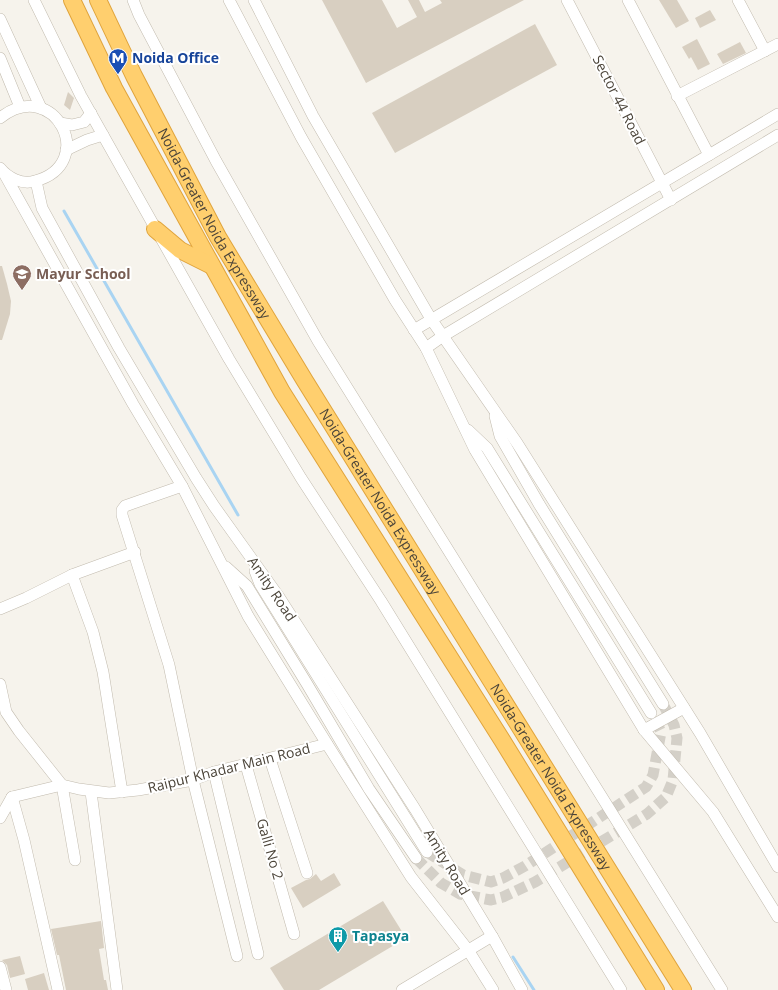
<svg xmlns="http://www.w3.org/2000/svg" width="778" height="990" viewBox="0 0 778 990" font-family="'Open Sans',sans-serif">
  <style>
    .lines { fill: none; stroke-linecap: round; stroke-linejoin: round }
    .stream { stroke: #a9d4f2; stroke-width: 3 }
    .building { fill: #d8cfc1 }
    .minor-tunnel { stroke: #d4d0c8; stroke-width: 11; stroke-dasharray: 11 5.5; stroke-linecap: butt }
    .minor-casing { stroke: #c2bbae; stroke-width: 12 }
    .highway-casing { stroke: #e0a43c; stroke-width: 18 }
    .minor { stroke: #fff; stroke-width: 11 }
    .highway { stroke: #ffcf6e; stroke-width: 16 }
    .labels { text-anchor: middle; stroke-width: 4; stroke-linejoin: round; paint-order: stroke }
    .transit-label { font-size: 14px; font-weight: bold; fill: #164399; stroke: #fff; text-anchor: start }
    .street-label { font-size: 14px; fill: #4b4439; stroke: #fff }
    .education-label { font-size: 14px; font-weight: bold; fill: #785e54; stroke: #fff; text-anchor: start }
    .culture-label { font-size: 14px; font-weight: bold; fill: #0d838f; stroke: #fff; text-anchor: start }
  </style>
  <rect width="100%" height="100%" fill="#f6f3ec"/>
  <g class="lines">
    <!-- stream -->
    <g class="stream">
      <polyline points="64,211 238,515"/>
      <polyline points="513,957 534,990"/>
    </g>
  </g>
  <!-- building -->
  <g class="building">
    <polygon points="322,0 382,0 397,28 417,17 408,0 419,0 425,12 442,3 440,0 524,0 366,83"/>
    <polygon points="659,0 677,0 689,21 676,28"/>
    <polygon points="710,10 716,20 700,28 695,18"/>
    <polygon points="535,24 557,65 395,153 372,113"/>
    <polygon points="697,39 710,64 698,70 691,57 689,59 682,47"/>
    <polygon points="740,42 746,53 723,64 717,54"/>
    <polygon points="68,92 74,98 70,110 64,105"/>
    <polygon points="0,266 2,266 7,284 11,301 10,314 2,340 0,340"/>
    <polygon points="334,873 341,885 303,908 291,888 306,880 310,879 316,874 321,881"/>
    <polygon points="383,901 406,938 319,990 284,990 270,968"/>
    <polygon points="101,921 104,948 99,949 104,980 106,980 108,990 66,990 59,955 57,955 51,929"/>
    <polygon points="20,956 25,974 10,978 7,965 2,960"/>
    <polygon points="44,973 49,990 28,990 25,979"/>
  </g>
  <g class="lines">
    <!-- minor-tunnel -->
    <g class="minor-tunnel">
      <polyline points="427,852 463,875 491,882 503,878 525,866 646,787 653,775 661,732 653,716"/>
      <polyline points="416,858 441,883 460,894 491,900 503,897 535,882 647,814 666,797 673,780 677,738 674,725 663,704"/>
    </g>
    <!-- minor casing -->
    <g class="minor-casing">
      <g id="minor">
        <polyline points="34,0 81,96 229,359 301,478 381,601 621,990"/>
        <polyline points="133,0 139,15 216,161 318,341 722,990"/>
        <polyline points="229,0 301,137 395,300 426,348 475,450 644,730 713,812 778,917"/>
        <polyline points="254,0 313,116 431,319 517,443 700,733 778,867"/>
        <polyline points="567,0 671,200"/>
        <polyline points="628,0 709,155"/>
        <polyline points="738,0 765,51"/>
        <polyline points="0,19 41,108"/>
        <polyline points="0,58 20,107"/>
        <polyline points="677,96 778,44"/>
        <path d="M0,118c55,-43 99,46 35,63 -13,4 -27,-3 -35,-13"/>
        <polyline points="60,123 72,125 84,122 91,113"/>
        <polyline points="66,150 87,140 103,135"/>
        <polyline points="5,175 133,404 182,486 248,616 327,744 411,877 468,950 493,990"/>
        <polyline points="36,181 42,208 119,348 196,478 214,506 279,597 415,809 492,936 522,990"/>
        <polyline points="414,330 778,114"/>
        <polyline points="426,348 443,336 778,135"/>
        <polyline points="495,416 500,436 539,504 663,704"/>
        <polyline points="468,430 487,448 651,713"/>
        <polyline points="182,486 125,506 122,510 122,515 169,665 193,780 237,956"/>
        <polyline points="226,567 247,586 307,684 369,789 416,858"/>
        <polyline points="255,571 260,584 427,852"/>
        <polyline points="72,575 93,632 103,672 122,792"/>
        <polyline points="0,609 26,598 72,575 135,552"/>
        <polyline points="0,684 6,712 19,731 62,785 79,789 109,793 138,790 193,780 214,772 327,744"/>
        <polyline points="644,730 684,708"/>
        <polyline points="270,759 307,873"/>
        <polyline points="246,765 294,934"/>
        <polyline points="214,772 258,954"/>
        <polyline points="62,785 75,860"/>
        <polyline points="91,792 117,990"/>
        <polyline points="12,797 24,840 58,990"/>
        <polyline points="0,818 12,797 62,785"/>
        <polyline points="0,967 6,990"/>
        <polyline points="402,990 492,936"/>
      </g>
    </g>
    <!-- highway casing -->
    <g class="highway-casing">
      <g id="highway">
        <polyline points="72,0 114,88 282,392 502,740 656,990"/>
        <path id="s1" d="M98,0l36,76 84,161 87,144 378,609"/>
        <polyline points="155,229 180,250 212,266"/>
      </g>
    </g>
    <!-- minor -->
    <use href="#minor" class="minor"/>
    <!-- highway -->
    <use href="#highway" class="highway"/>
  </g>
  <!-- icons -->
  <defs>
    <g id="metro-pin" transform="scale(1)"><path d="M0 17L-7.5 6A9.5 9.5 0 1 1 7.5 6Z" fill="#1a4fb4" stroke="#fff"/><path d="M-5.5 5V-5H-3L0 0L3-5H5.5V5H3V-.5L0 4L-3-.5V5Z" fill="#fff"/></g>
    <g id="school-pin" transform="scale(1)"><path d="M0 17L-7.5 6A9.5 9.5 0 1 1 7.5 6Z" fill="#8d6e63" stroke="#fff"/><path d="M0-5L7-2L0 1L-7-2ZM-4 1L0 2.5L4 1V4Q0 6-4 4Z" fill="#fff"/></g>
    <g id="building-pin" transform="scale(1)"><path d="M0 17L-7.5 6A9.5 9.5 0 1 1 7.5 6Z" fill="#0f9aa8" stroke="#fff"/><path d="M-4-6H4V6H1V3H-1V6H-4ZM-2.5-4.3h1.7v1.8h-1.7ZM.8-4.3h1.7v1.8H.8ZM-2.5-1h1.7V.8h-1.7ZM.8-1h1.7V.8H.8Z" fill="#fff"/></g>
  </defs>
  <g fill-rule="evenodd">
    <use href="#metro-pin" x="118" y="58"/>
    <use href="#school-pin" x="22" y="274"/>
    <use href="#building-pin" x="338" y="936"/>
  </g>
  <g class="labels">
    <!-- transit labels -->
    <g class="transit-label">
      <text x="132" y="63">Noida Office</text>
    </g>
    <!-- street labels -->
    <g class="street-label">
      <text transform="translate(619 100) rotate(63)" y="5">Sector 44 Road</text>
      <text dy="5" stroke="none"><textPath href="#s1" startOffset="252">Noida-Greater Noida Expressway</textPath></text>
      <text dy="5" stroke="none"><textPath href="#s1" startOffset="576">Noida-Greater Noida Expressway</textPath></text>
      <text transform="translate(272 589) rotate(56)" y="5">Amity Road</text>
      <text transform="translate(229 768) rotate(-14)" y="5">Raipur Khadar Main Road</text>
      <text dy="5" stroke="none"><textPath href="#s1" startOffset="900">Noida-Greater Noida Expressway</textPath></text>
      <text transform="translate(270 849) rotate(74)" y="5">Galli No 2</text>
      <text transform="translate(447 862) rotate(59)" y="5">Amity Road</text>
    </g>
    <!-- education labels -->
    <g class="education-label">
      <text x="36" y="279">Mayur School</text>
    </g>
    <!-- culture labels -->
    <g class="culture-label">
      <text x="352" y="941">Tapasya</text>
    </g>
  </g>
</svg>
